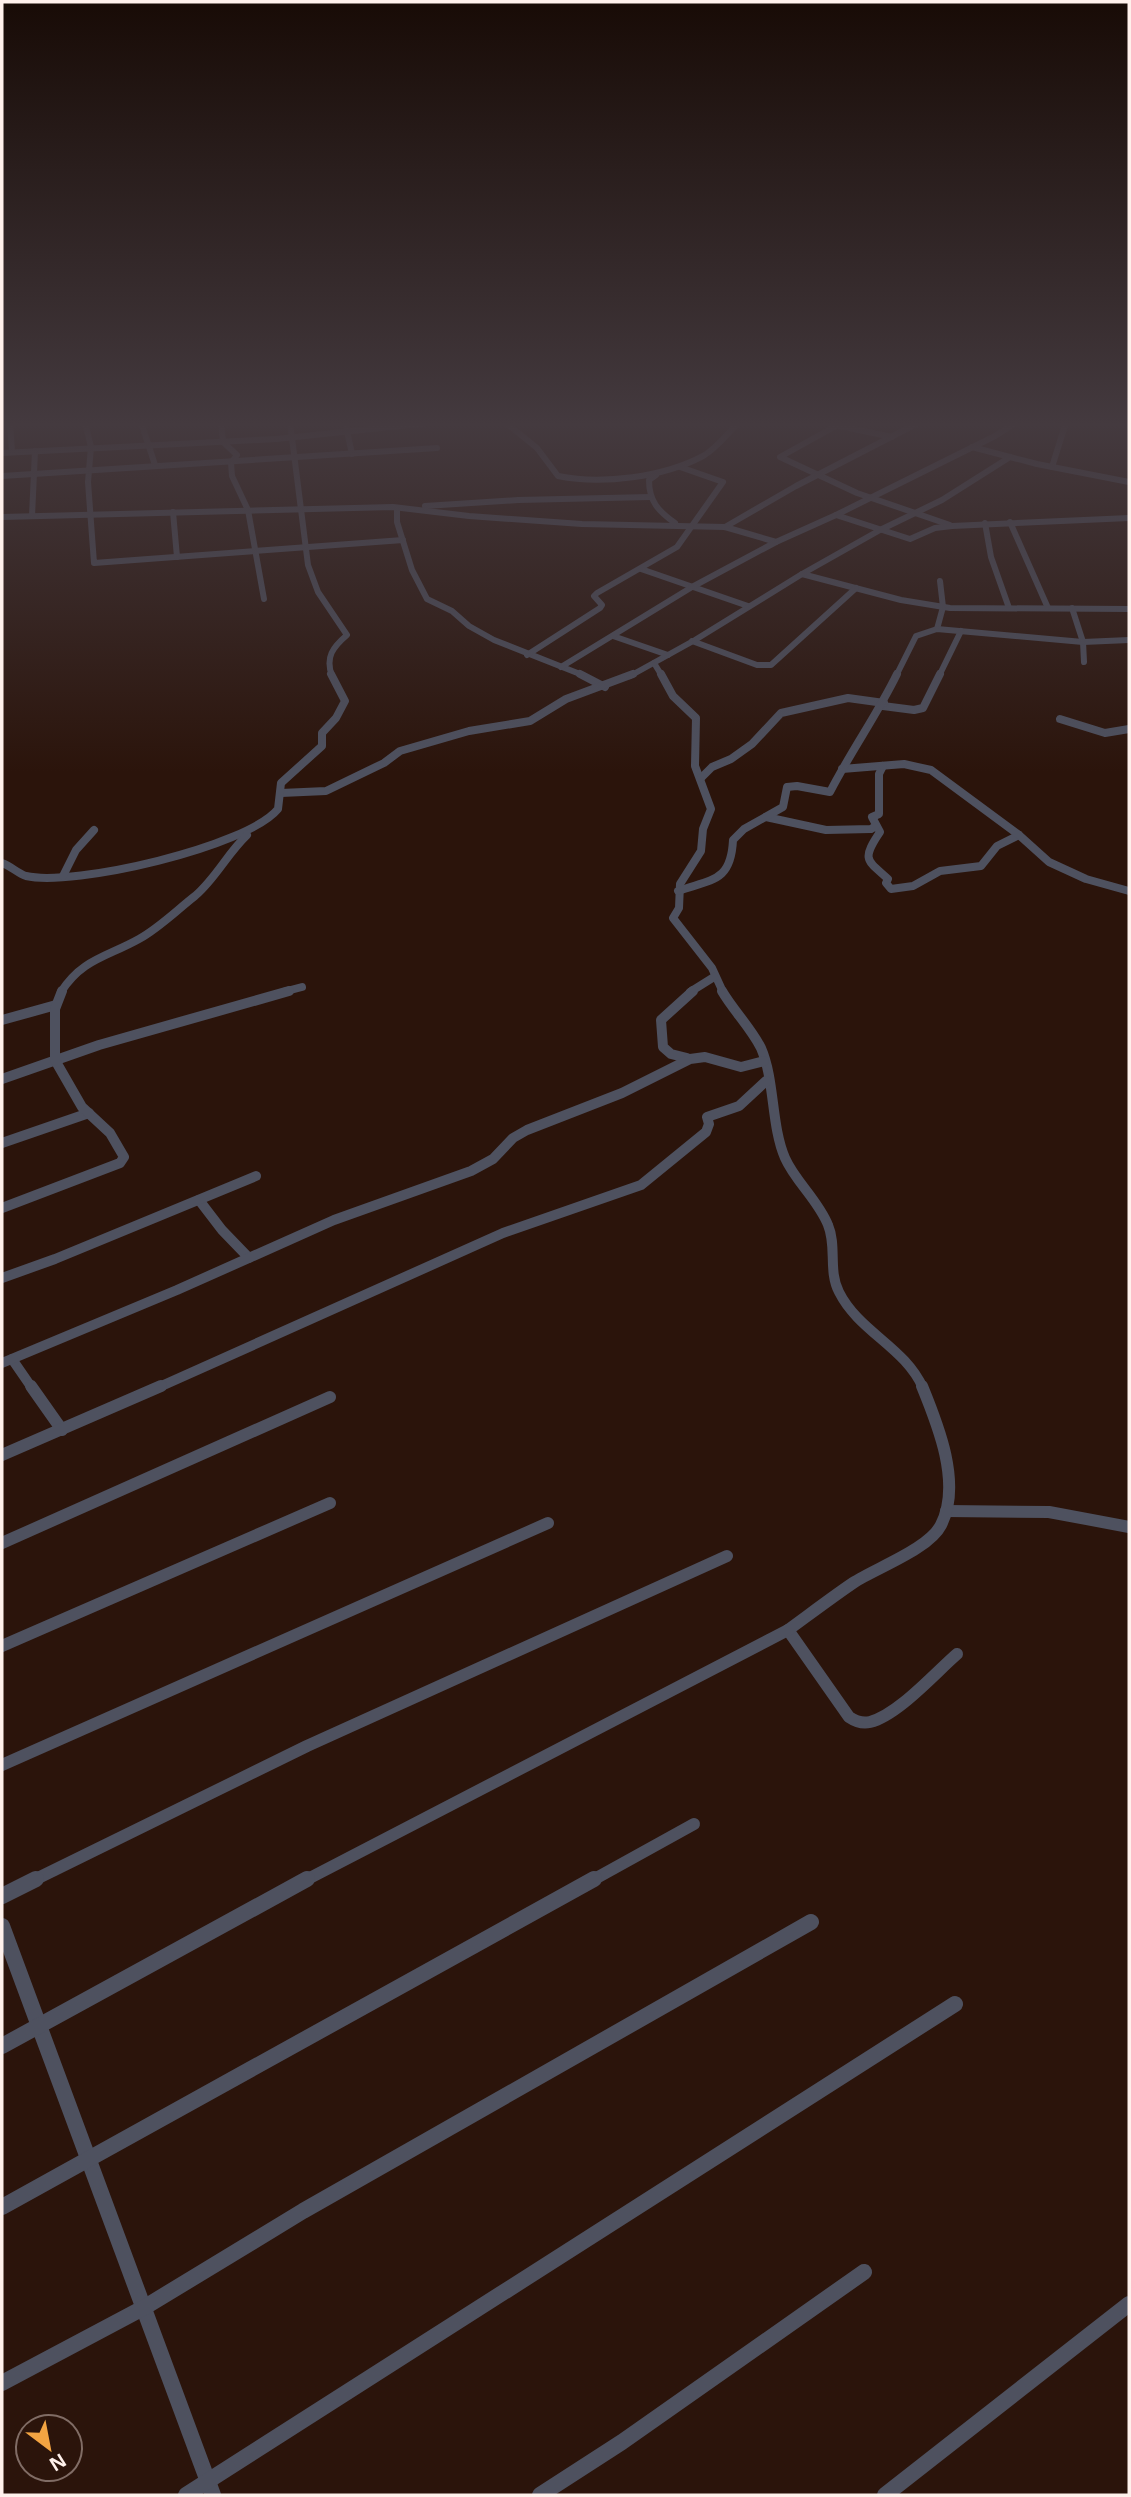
<svg xmlns="http://www.w3.org/2000/svg" width="1131" height="2497" viewBox="0 0 1131 2497" font-family="'Open Sans',sans-serif">
  <style>
    .lines { fill: none; stroke-linecap: round; stroke-linejoin: round }
    .minor-far4 { stroke: #4e515f; stroke-width: 6 }
    .minor-far3 { stroke: #4e515f; stroke-width: 8 }
    .minor-far2 { stroke: #4e515f; stroke-width: 10 }
    .minor-far1 { stroke: #4e515f; stroke-width: 12 }
    .minor { stroke: #4e515f; stroke-width: 16 }
  </style>
  <rect width="100%" height="100%" fill="#2b140b"/>
  <g class="lines">
    <!-- minor-far4 -->
    <g class="minor-far4">
      <polyline points="10,422 12,452"/>
      <polyline points="85,422 91,447 88,482 94,563 403,540"/>
      <polyline points="141,422 155,465"/>
      <polyline points="221,422 223,442 237,455 231,463 232,476 248,510 264,599"/>
      <path d="M290,422l18,143 10,27 29,43c-14,12 -22,22 -15,41"/>
      <polyline points="345,422 352,454"/>
      <path d="M505,422l32,26 21,28c44,9 106,1 145,-20 13,-7 25,-23 36,-34"/>
      <polyline points="755,422 775,422"/>
      <polyline points="821,422 892,437"/>
      <polyline points="843,422 780,457 857,493 950,525"/>
      <polyline points="972,447 1037,464 1129,482"/>
      <polyline points="2,453 276,439 438,422"/>
      <polyline points="1052,467 1066,422"/>
      <path d="M656,475l-7,5c0,21 9,31 26,43"/>
      <polyline points="2,476 437,448"/>
      <polyline points="425,506 518,500 650,497"/>
      <polyline points="397,508 397,522 412,570 427,599 452,611 469,626 494,640 585,676"/>
      <polyline points="173,512 177,557"/>
      <polyline points="836,515 995,436 1017,422"/>
      <polyline points="32,516 35,451"/>
      <polyline points="2,517 393,507 469,516 582,524 725,527 776,542 836,515 910,539 935,528 952,526 1129,518"/>
      <polyline points="1010,522 1048,608"/>
      <polyline points="985,523 991,557 1009,608"/>
      <polyline points="725,527 796,486 920,422"/>
      <polyline points="641,569 748,606"/>
      <polyline points="802,574 901,600 950,608 1129,609"/>
      <polyline points="1072,608 1083,642 1084,662"/>
      <polyline points="937,629 943,607 940,581"/>
      <polyline points="613,636 668,655"/>
      <polyline points="692,641 757,665 771,665 856,588"/>
      <polyline points="527,655 600,608 602,605 594,596 597,593 677,547 723,482 680,467"/>
      <polyline points="654,663 662,676"/>
      <polyline points="561,667 692,587 776,542"/>
      <polyline points="630,676 695,640 802,574 880,530 942,500 1010,457"/>
      <polyline points="896,676 916,636 937,629 1083,642 1129,640"/>
      <polyline points="939,676 961,631"/>
    </g>
    <!-- minor-far3 -->
    <g class="minor-far3">
      <polyline points="580,674 605,687"/>
      <polyline points="661,674 673,696 696,718 695,766 711,809 703,829 701,851 680,884 679,908 673,918 712,968 723,992"/>
      <polyline points="883,706 914,710 923,708 940,674"/>
      <polyline points="1060,719 1105,733 1129,729"/>
      <path d="M883,766l-4,8v40l-7,3 8,15c-19,28 -13,28 8,47l-2,4 5,6 22,-3 27,-15 41,-5 16,-20 22,-11"/>
      <polyline points="842,769 904,764 931,770 1019,835 1049,862 1086,879 1129,891"/>
      <polyline points="701,778 712,767 731,759 752,744 781,713 848,698 884,703"/>
      <polyline points="281,793 326,791 384,763 400,751 469,731 530,721 566,699 633,674"/>
      <polyline points="766,817 826,830 871,829 876,826"/>
      <path d="M2,863c9,3 15,10 24,13 47,11 221,-29 252,-67l3,-26 41,-37v-13l14,-15 9,-17 -14,-27"/>
      <polyline points="63,876 76,850 94,830"/>
      <path d="M678,891c34,-12 53,-9 55,-51l11,-11 39,-22 4,-20 10,-1 33,6c21,-41 47,-77 67,-118"/>
      <path d="M61,992c21,-33 46,-35 78,-53 20,-11 38,-29 56,-43 21,-18 32,-42 52,-61"/>
      <polyline points="283,992 302,987"/>
      <polyline points="690,992 714,977"/>
    </g>
    <!-- minor-far2 -->
    <g class="minor-far2">
      <path d="M722,991c11,19 29,37 39,57 14,32 10,78 24,110 10,23 33,42 43,67 9,21 0,46 11,67 20,40 66,55 84,96"/>
      <polyline points="2,1020 56,1005"/>
      <polyline points="687,1058 671,1054 663,1047 661,1020 693,991"/>
      <polyline points="2,1079 99,1045 289,991"/>
      <polyline points="2,1143 89,1113"/>
      <polyline points="199,1200 222,1230 249,1258"/>
      <polyline points="2,1208 120,1163 124,1157 110,1133 82,1107 55,1060 55,1009 62,991"/>
      <polyline points="2,1278 55,1259 256,1176"/>
      <polyline points="12,1359 32,1388"/>
      <polyline points="2,1363 177,1290 334,1220 471,1171 493,1159 513,1138 527,1130 622,1093 690,1059 705,1057 741,1067 764,1061"/>
      <polyline points="157,1388 503,1233 641,1185 706,1132 709,1124 707,1117 739,1106 766,1081"/>
    </g>
    <!-- minor-far1 -->
    <g class="minor-far1">
      <polyline points="31,1386 62,1430"/>
      <polyline points="2,1455 161,1386"/>
      <polyline points="946,1511 1049,1512 1129,1527"/>
      <polyline points="2,1543 330,1397"/>
      <path d="M788,1630l61,87c6,4 13,7 21,5 28,-7 65,-49 87,-68"/>
      <polyline points="2,1646 330,1503"/>
      <polyline points="2,1765 548,1523"/>
      <polyline points="32,1881 307,1746 727,1556"/>
      <path d="M304,1881l484,-251c22,-16 43,-32 65,-47 23,-15 76,-34 88,-58 21,-41 -3,-100 -19,-139"/>
      <polyline points="591,1881 694,1824"/>
    </g>
    <!-- minor -->
    <g class="minor">
      <polyline points="2,1896 36,1879"/>
      <polyline points="2,1926 213,2495"/>
      <polyline points="2,2046 307,1879"/>
      <polyline points="2,2207 594,1879"/>
      <polyline points="2,2383 145,2307 303,2211 811,1922"/>
      <polyline points="186,2495 955,2004"/>
      <polyline points="540,2495 622,2442 864,2272"/>
      <polyline points="885,2495 1129,2304"/>
    </g>
  </g>
  <!-- sky -->
  <linearGradient id="sky" x2="0" y2="1"><stop stop-color="#180b06"/><stop offset="0.55" stop-color="#443a3f"/><stop offset="1" stop-color="#443a3f" stop-opacity="0"/></linearGradient>
  <rect width="1131" height="772" fill="url(#sky)"/>
  <!-- border -->
  <rect width="1131" height="2497" fill="none" stroke="#fff1ec" stroke-width="7"/>
  <!-- north arrow -->
  <g transform="translate(49 2448) rotate(148)"><circle r="33" fill="#2b140b" stroke="#806c65" stroke-width="2"/>
  <path d="M0-5L12 26L0 18L-12 26Z" fill="#f3a442"/>
  <text y="-10" font-size="19" font-weight="bold" text-anchor="middle" fill="#fff1ec">N</text>
  </g>
</svg>
